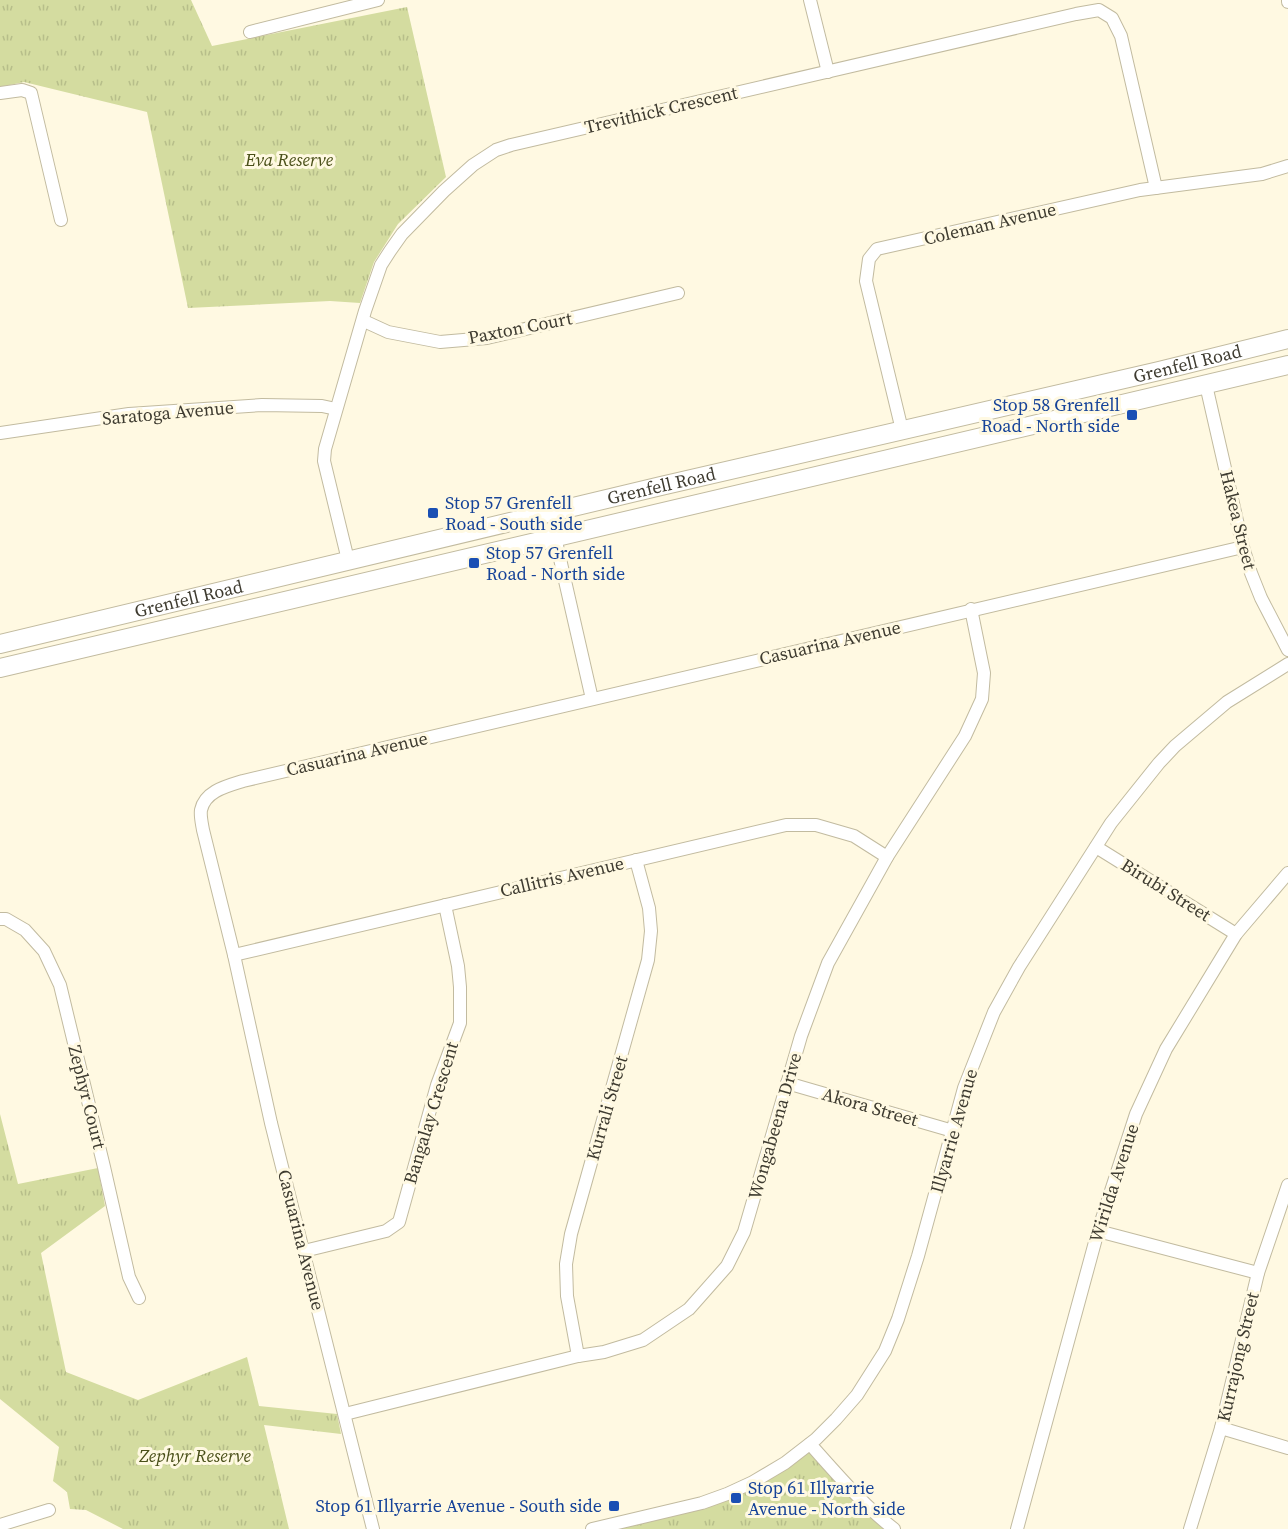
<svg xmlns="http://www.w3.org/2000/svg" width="1288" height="1529" viewBox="0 0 1288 1529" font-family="'Source Serif 4',serif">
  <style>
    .park { fill: url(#park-tufts) }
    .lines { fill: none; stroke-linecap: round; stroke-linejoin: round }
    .street-casing { stroke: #c2bba0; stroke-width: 14 }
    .secondary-casing { stroke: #c2bba0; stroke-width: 20 }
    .street { stroke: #fff; stroke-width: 12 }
    .secondary { stroke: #fff; stroke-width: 18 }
    .transit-dot { fill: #1a4fb4; stroke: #fff9e2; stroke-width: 2 }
    .labels { text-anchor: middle; stroke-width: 6; stroke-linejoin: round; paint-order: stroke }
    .street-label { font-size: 18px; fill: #3e3b30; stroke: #fff9e2 }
    .park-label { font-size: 18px; font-style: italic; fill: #494f18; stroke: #fff9e2 }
    .transit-label { font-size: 18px; fill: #164399; stroke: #fff9e2; text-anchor: start }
  </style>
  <defs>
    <pattern id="park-tufts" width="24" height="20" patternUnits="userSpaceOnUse" patternTransform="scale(1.5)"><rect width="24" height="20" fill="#d4dca0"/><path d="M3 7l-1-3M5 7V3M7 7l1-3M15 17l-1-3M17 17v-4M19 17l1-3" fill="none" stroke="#b7be8a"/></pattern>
  </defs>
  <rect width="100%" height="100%" fill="#fff9e2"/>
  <!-- park -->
  <g class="park">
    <polygon points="0,0 191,0 212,46 407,7 446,177 398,224 374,262 360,303 330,301 188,308 147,112 24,82 0,87"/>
    <polygon points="0,1114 18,1184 98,1168 105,1206 41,1253 66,1372 138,1400 247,1357 259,1406 337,1414 341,1434 264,1425 289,1529 123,1529 86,1510 70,1509 67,1492 53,1481 59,1447 0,1399"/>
    <polygon points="810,1444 894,1529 592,1529 753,1482"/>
  </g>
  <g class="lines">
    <!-- street casing -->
    <g class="street-casing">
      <g id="street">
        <polyline points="810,0 828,72"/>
        <polyline points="1288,0 1288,2"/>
        <polyline points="250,32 378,0"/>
        <polyline points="0,93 22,90 31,93 61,220"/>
        <polyline points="364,321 388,332 440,342 487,338 678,293"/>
        <polyline points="1206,385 1243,547 1251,573 1261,598 1288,650"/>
        <polyline points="902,430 866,281 869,259 877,249 1140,190 1262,174 1288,166"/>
        <polyline points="0,433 129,414 262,405 322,406 336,409"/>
        <polyline points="555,537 592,699"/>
        <polyline points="348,560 324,461 325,449 365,311 381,265 390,251 402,234 444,191 473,165 496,150 511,145 1076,14 1099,10 1112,18 1121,36 1156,188"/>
        <polyline points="1096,847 1236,934"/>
        <polyline points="0,919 6,919 25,930 44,951 60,985 104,1167 129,1277 139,1298"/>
        <polyline points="234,955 786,825 816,825 854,836 887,857"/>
        <polyline points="787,1083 953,1131"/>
        <polyline points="1098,1231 1258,1273"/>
        <polyline points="304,1251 386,1231 399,1222 437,1085 460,1023 460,987 458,966 445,905"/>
        <polyline points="578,1356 567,1296 566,1264 571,1234 648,960 651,931 649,908 636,860"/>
        <polyline points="345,1414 578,1356 604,1352 643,1340 689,1309 727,1266 744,1232 801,1036 828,963 887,857 965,736 982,699 984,673 971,609"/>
        <polyline points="1221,1428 1288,1448"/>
        <path d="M810,1444c26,29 53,61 84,85"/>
        <polyline points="0,1525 49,1510"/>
        <path d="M373,1529l-102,-406 -37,-168 -31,-125c-1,-6 -3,-14 -2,-20 4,-19 26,-24 42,-29l1000,-234"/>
        <polyline points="592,1529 702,1503 727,1494 753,1482 785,1463 816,1439 836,1419 857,1395 885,1351 898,1319 918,1256 964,1088 994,1012 1019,967 1111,823 1159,763 1175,746 1227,702 1288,664"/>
        <polyline points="1017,1529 1098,1231 1136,1114 1166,1049 1236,934 1288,873"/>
        <polyline points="1190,1529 1221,1428 1258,1273 1288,1185"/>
      </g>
    </g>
    <!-- secondary casing -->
    <g class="secondary-casing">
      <g id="secondary">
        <path id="s1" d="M0,644l661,-158 498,-115 129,-32"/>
        <polyline points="0,668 1288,365"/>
      </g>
    </g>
    <!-- street -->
    <use href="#street" class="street"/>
    <!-- secondary -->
    <use href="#secondary" class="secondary"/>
  </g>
  <!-- markers -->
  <g class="transit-dot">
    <rect x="1126" y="409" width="12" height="12" rx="3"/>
    <rect x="427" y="507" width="12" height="12" rx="3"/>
    <rect x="468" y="557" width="12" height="12" rx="3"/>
    <rect x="730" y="1492" width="12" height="12" rx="3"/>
    <rect x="608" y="1500" width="12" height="12" rx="3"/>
  </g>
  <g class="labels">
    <!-- street labels -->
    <g class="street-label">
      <text transform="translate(661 110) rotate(-13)" y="6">Trevithick Crescent</text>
      <text transform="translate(990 224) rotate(-13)" y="6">Coleman Avenue</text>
      <text transform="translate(520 328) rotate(-11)" y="6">Paxton Court</text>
      <text dy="6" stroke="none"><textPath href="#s1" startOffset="1220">Grenfell Road</textPath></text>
      <text transform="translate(168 413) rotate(-5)" y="6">Saratoga Avenue</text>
      <text dy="6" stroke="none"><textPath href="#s1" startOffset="680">Grenfell Road</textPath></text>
      <text transform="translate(1238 520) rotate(76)" y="6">Hakea Street</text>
      <text dy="6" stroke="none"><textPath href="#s1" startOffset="194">Grenfell Road</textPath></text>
      <text transform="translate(830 643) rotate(-13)" y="6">Casuarina Avenue</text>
      <text transform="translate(357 754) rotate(-13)" y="6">Casuarina Avenue</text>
      <text transform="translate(562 877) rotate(-13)" y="6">Callitris Avenue</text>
      <text transform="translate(1166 890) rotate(32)" y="6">Birubi Street</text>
      <text transform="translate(87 1097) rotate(76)" y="6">Zephyr Court</text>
      <text transform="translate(870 1107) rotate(16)" y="6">Akora Street</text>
      <text transform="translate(607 1108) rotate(-74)" y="6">Kurrali Street</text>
      <text transform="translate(431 1113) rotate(-73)" y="6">Bangalay Crescent</text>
      <text transform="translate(775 1126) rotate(-74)" y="6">Wongabeena Drive</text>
      <text transform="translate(954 1131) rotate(-74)" y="6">Illyarrie Avenue</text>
      <text transform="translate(1114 1183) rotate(-72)" y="6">Wirilda Avenue</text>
      <text transform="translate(301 1240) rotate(76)" y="6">Casuarina Avenue</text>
      <text transform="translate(1238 1357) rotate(-77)" y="6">Kurrajong Street</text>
    </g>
    <!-- park labels -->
    <g class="park-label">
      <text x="289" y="166">Eva Reserve</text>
      <text x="195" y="1462">Zephyr Reserve</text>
    </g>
    <!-- transit labels -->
    <g class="transit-label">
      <text x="1120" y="411" text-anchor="end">Stop 58 Grenfell<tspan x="1120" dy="21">Road - North side</tspan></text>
      <text x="445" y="509">Stop 57 Grenfell<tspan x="445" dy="21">Road - South side</tspan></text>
      <text x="486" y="559">Stop 57 Grenfell<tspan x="486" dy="21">Road - North side</tspan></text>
      <text x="748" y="1494">Stop 61 Illyarrie<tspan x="748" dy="21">Avenue - North side</tspan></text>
      <text x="602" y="1512" text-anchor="end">Stop 61 Illyarrie Avenue - South side</text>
    </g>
  </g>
</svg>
